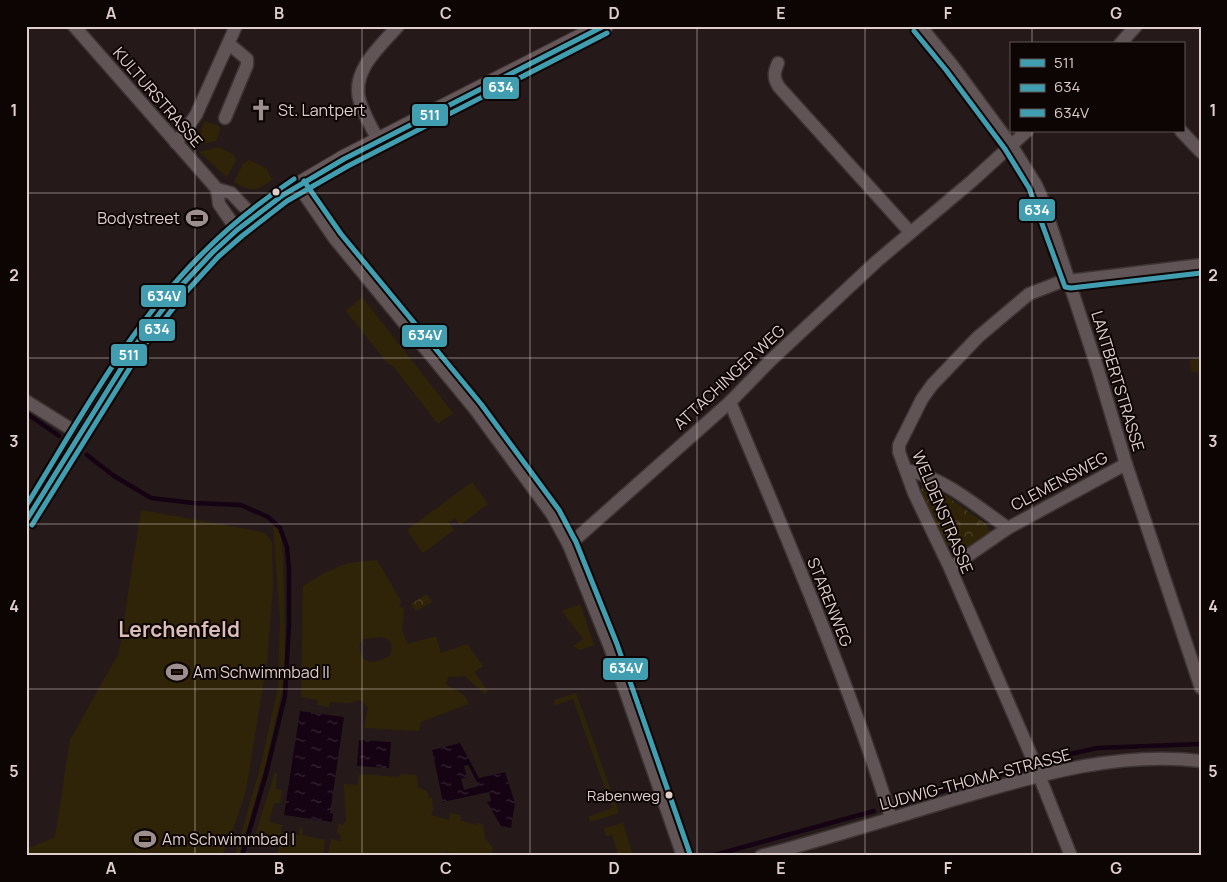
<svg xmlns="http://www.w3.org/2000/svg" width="1227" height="882" viewBox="0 0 1227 882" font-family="Manrope,sans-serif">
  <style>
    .grass { fill: #302408; fill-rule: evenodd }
    .park { fill: url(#park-crowns) }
    .water { fill: url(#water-ripples); fill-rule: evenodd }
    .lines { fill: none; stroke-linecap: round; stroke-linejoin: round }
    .stream { stroke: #150213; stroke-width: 4.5 }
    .street-casing { stroke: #3e3433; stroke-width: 15 }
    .secondary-casing { stroke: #3e3433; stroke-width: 20 }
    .street { stroke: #605457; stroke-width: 12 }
    .secondary { stroke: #65565a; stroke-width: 18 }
    .bus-1-casing { stroke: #0d0504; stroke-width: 9 }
    .bus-2-casing { stroke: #0d0504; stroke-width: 9 }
    .bus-3-casing { stroke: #0d0504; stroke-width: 9 }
    .bus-1 { stroke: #409eb0; stroke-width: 5 }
    .bus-2 { stroke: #409eb0; stroke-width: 5 }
    .bus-3 { stroke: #409eb0; stroke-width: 5 }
    .grid { fill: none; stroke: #dececc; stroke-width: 1; stroke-opacity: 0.55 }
    .bus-dot { fill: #dececc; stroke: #0d0504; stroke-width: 2 }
    .labels { text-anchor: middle; stroke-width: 4; stroke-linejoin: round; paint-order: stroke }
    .bus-label { font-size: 15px; fill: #dececc; stroke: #0d0504; text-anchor: end }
    .street-label { font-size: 16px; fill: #dececc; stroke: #0d0504 }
    .poi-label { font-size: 16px; fill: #dececc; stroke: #0d0504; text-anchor: start }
    .district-label { font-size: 21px; font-weight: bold; fill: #dabcb8; stroke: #0d0504 }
    .line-badge { stroke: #0d0504; stroke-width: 2 }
    .badge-label { font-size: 14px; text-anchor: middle; font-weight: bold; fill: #fff }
    .neatline { fill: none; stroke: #dececc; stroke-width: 2 }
    .grid-label { font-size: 16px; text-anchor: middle; font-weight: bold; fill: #dececc }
  </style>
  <defs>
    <pattern id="park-crowns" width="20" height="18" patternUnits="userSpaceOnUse" patternTransform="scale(1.25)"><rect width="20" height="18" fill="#302408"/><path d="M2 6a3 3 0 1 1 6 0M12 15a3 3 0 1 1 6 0" fill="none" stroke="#4e432b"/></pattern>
    <pattern id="water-ripples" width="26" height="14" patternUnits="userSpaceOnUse" patternTransform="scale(1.25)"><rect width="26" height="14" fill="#150213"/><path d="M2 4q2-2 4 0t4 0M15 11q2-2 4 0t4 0" fill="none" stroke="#372634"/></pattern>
  </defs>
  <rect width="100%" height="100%" fill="#251a19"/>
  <!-- grass -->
  <g class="grass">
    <polygon points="204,121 219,126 220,130 216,141 197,145"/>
    <polygon points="218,147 233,154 236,160 227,177 199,152"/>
    <path d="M249,160l17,8 6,12c-16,12 -21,12 -38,2l9,-18z"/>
    <polygon points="362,297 453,413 438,424 393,366 388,364 346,311"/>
    <polygon points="1201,358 1201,371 1191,372 1190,360"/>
    <polygon points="472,482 488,504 460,525 455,518 449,522 454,530 423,553 407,530"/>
    <polygon points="141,510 252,530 265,533 272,542 273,589 267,661 246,791 235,824 222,856 26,856 26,849 55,837 70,740 119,653"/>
    <polygon points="273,525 277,526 281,537 283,556 285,658 282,691 267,759 239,856 235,856 261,764 278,687 280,617"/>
    <path d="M377,560l24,41 -2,6 5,1 -2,23 6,13 28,-8 5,17 26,-9 16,22 -9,6 14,19 -3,3 -20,-18 -17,1 -2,6c7,8 21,9 22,21l-47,18 -2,9 -55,-3 4,-21 -7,-7 -13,3 -18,-1 -1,5 -12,-2 1,-5 -17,-3 2,-111 21,-13 24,-10zM382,637c10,2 12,11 7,19 -11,7 -27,10 -29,-6 -1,-5 0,-8 3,-11z"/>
    <polygon points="580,604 594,645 580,650 573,646 583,639 562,611"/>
    <polygon points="576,693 619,813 590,822 588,817 612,808 573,699 555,705 554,700"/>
    <polygon points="275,772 277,773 276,789 282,790 280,803 274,803 269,822 282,825 281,833 299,835 300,827 303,828 302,835 325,840 323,856 276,856 280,844 255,836"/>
    <polygon points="359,774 399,777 400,774 417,775 418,787 426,791 430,798 432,798 433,809 431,815 449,820 450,813 461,815 460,820 476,825 477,823 483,824 485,838 493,848 492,856 451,856 447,851 438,856 328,856 331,839 340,841 341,834 337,833 339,824 343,825 346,821 344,784 358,785"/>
    <polygon points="623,823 633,856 611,856 618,853 612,835 606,836 604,828"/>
  </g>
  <!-- park -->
  <g class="park">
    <polygon points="925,486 935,488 986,524 991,533 964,552 947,545 921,494 920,490"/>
    <polygon points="427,594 432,602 416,611 411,604"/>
  </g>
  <!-- water -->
  <g class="water">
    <polygon points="300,711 344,717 330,813 333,814 332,822 284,815"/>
    <polygon points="359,740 391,742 389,768 357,766"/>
    <path d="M460,743l19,35 26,-6 10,31 -4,25 -10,-2 -14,-24 4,-1 -2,-9 -46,10 -11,-52zM468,765l11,21 -15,4 -3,-11 6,-2 -3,-11z"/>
  </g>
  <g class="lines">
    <!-- stream -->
    <g class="stream">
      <polyline points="26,413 59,436"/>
      <polyline points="87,455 114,476 151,498 194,503 241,505 268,517 280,528 287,547 289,570 289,624 285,696 266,774 242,856"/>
      <polyline points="1052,758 1097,748 1201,744"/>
      <polyline points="898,804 1021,768"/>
      <polyline points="711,856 874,811"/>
    </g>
    <!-- street casing -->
    <g class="street-casing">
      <g id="street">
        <polyline points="74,26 217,189 231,193 254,217"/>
        <polyline points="920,26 952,65 1011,145 1036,185 1041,196 1098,370 1126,464 1201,688"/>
        <polyline points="1120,44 1136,26"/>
        <path d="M778,63c-4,9 -5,15 1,24l131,145"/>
        <polyline points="225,118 247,65 247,59 229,44"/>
        <polyline points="1181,131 1201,152"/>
        <path d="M379,141c-7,-12 -14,-25 -19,-39 -10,-31 20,-55 38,-76"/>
        <polyline points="176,143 196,115 236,26"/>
        <polyline points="298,185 335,239 475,409 552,514 569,545 610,647 683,856"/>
        <polyline points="217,189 219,204 237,230"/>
        <polyline points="26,401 79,434"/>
        <path d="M730,402c57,137 117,274 161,416"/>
        <path d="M906,470c39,8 70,36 102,58"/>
        <polyline points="569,545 730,402 771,360 877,261 972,181 1027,131"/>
        <polyline points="950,568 1008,528 1126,464"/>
        <path d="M761,856c69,-18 137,-40 205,-60 76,-22 154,-45 235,-35"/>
        <polyline points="1071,856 1031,755 950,568 914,493 899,452 899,445 922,399 932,385 978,337 1029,294 1060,282 1201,265"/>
      </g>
    </g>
    <!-- secondary casing -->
    <g class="secondary-casing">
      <polyline id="secondary" points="26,521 137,343 179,288 213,252 237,230 283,195 344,159 604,26"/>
    </g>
    <!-- street -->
    <use href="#street" class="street"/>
    <!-- secondary -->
    <use href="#secondary" class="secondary"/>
    <!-- bus-1 casing -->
    <g class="bus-1-casing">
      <polyline id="bus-1" points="26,521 137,343 179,288 213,252 237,230 283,195 344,159 604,26"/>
    </g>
    <!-- bus-2 casing -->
    <g class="bus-2-casing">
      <g id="bus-2">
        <polyline points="914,31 946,70 1005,149 1029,188 1065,287 1071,288 1201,273"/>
        <polyline points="32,525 143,347 185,293 218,257 242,236 287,201 348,166 607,33"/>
      </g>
    </g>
    <!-- bus-3 casing -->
    <g class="bus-3-casing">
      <g id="bus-3">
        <polyline points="304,181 341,234 481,404 559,510 576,542 617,644 690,854"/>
        <path d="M26,506c55,-89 106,-185 182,-258 26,-26 55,-48 86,-69"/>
      </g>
    </g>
    <!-- bus-1 -->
    <use href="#bus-1" class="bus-1"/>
    <!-- bus-2 -->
    <use href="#bus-2" class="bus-2"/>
    <!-- bus-3 -->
    <use href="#bus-3" class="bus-3"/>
  </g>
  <!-- grid -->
  <path class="grid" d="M195,26v830M362,26v830M530,26v830M697,26v830M865,26v830M1032,26v18M1032,131v725M26,193h1175M26,358h1175M26,524h1175M26,689h1175"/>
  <!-- icons -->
  <defs>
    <g id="church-bare" transform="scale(1.725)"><path d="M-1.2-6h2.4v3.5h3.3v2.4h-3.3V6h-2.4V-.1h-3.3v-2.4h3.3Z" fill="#9d8f8d" stroke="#0d0504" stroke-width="2.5" paint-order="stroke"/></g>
    <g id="stadium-bare" transform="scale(1.725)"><path d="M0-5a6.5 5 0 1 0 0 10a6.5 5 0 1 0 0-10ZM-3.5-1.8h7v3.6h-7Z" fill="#9d8f8d" stroke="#0d0504" stroke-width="2.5" paint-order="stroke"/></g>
  </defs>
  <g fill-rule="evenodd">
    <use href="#church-bare" x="261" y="110"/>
    <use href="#stadium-bare" x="197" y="218"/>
    <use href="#stadium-bare" x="177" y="672"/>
    <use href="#stadium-bare" x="145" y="839"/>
  </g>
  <!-- markers -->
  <g class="bus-dot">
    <circle cx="276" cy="192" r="4.5"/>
    <circle cx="669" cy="795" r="4.5"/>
  </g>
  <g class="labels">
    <!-- bus labels -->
    <g class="bus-label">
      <text x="660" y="801">Rabenweg</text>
    </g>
    <!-- street labels -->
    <g class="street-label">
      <text transform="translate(158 97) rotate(49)" y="6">KULTURSTRASSE</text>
      <text transform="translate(729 377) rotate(-43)" y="6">ATTACHINGER WEG</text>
      <text transform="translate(1118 381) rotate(73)" y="6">LANTBERTSTRASSE</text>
      <text transform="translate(1059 481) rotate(-28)" y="6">CLEMENSWEG</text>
      <text transform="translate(943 512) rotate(67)" y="6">WELDENSTRASSE</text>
      <text transform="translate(830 602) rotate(68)" y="6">STARENWEG</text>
      <text transform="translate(975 779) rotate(-15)" y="6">LUDWIG-THOMA-STRASSE</text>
    </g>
    <!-- poi labels -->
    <g class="poi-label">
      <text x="278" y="116">St. Lantpert</text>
      <text x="180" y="224" text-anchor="end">Bodystreet</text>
      <text x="193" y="678">Am Schwimmbad II</text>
      <text x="162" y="845">Am Schwimmbad I</text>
    </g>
    <!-- district labels -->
    <g class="district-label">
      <text x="179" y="637">Lerchenfeld</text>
    </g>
  </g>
  <g class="line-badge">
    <rect x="482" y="76" width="38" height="24" rx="5" fill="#409eb0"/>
    <rect x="411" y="103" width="38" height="24" rx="5" fill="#409eb0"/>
    <rect x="1018" y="198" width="38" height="24" rx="5" fill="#409eb0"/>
    <rect x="140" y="284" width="47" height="24" rx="5" fill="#409eb0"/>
    <rect x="138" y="318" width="38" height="24" rx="5" fill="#409eb0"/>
    <rect x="401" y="324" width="47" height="24" rx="5" fill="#409eb0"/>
    <rect x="110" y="343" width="38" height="24" rx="5" fill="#409eb0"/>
    <rect x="602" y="657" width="47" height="24" rx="5" fill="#409eb0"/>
  </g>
  <g class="badge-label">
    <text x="501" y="92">634</text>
    <text x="430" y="120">511</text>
    <text x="1037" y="215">634</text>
    <text x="164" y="301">634V</text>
    <text x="157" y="334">634</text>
    <text x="425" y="340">634V</text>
    <text x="129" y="360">511</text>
    <text x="626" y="673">634V</text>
  </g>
  <!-- border -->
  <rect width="1227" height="882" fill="none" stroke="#0d0504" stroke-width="55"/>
  <!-- legend -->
  <rect x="1010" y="42" width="175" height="90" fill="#0d0504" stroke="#615554"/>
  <rect x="1020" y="59" width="25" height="8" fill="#409eb0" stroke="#615554"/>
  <text x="1054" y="68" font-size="15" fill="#dececc">511</text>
  <rect x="1020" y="84" width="25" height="8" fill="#409eb0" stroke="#615554"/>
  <text x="1054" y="92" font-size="15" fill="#dececc">634</text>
  <rect x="1020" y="109" width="25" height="8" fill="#409eb0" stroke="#615554"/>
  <text x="1054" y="118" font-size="15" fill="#dececc">634V</text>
  <rect x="28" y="28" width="1172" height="826" class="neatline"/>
  <g class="grid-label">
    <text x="111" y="19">A</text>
    <text x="279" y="19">B</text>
    <text x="446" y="19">C</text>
    <text x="614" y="19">D</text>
    <text x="781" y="19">E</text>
    <text x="948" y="19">F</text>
    <text x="1116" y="19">G</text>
    <text x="14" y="116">1</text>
    <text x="1213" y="116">1</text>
    <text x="14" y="281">2</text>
    <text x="1213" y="281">2</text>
    <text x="14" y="447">3</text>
    <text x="1213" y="447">3</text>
    <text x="14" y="612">4</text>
    <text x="1213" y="612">4</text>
    <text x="14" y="777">5</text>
    <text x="1213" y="777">5</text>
    <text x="111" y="874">A</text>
    <text x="279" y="874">B</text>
    <text x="446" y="874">C</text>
    <text x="614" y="874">D</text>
    <text x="781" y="874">E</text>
    <text x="948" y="874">F</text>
    <text x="1116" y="874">G</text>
  </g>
</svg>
